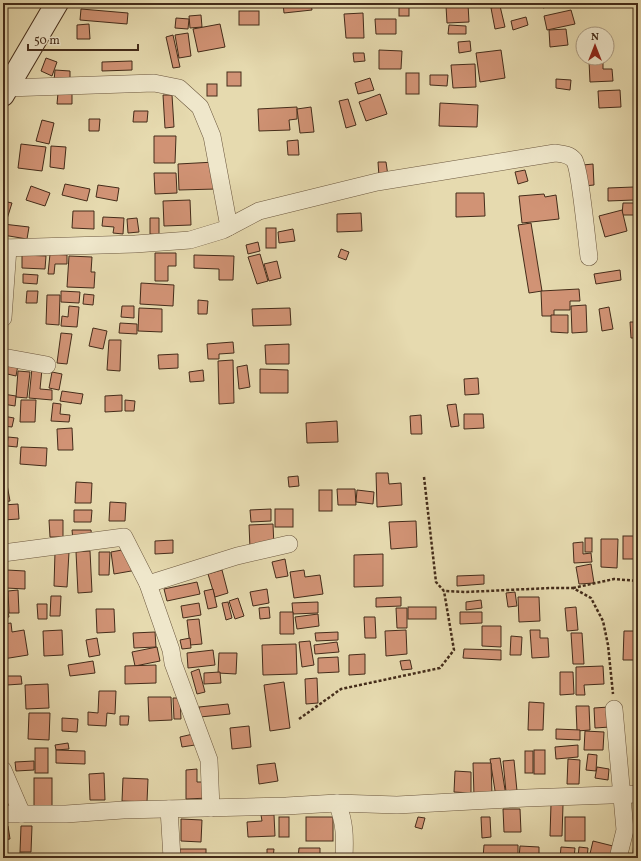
<svg xmlns="http://www.w3.org/2000/svg" width="641" height="861" viewBox="0 0 641 861" font-family="Vollkorn,serif">
  <style>
    .building { fill: #d19375; stroke: #442c1a }
    .lines { fill: none; stroke-linecap: round; stroke-linejoin: round }
    .street-casing { stroke: #6c583f; stroke-width: 18 }
    .secondary-casing { stroke: #442c1a; stroke-width: 24 }
    .path { stroke: #442c1a; stroke-width: 2.5; stroke-dasharray: 3 2; stroke-linecap: butt }
    .street { stroke: #efe7cb; stroke-width: 17 }
    .secondary { stroke: #efe7cb; stroke-width: 22 }
  </style>
  <rect width="100%" height="100%" fill="#e6daaf"/>
  <filter id="stains"><feTurbulence type="fractalNoise" baseFrequency=".005" numOctaves="4"/><feColorMatrix values="0 0 0 0 .2 0 0 0 0 .09 0 0 0 0 .02 0 0 0 .5 -.17"/></filter>
  <radialGradient id="worn" r=".72"><stop offset=".6" stop-color="#630" stop-opacity="0"/><stop offset="1" stop-color="#630" stop-opacity=".3"/></radialGradient>
  <!-- building -->
  <g class="building">
    <polygon points="283,3 311,3 312,10 284,13"/>
    <rect x="399" y="3" width="10" height="13"/>
    <polygon points="484,3 495,3 495,6 484,7"/>
    <polygon points="542,3 553,3 554,5 543,8"/>
    <rect x="592" y="3" width="20" height="3"/>
    <polygon points="468,4 469,22 447,23 446,6"/>
    <polygon points="500,6 505,27 495,29 491,8"/>
    <polygon points="81,9 128,13 127,24 80,20"/>
    <polygon points="571,10 575,24 547,30 544,16"/>
    <rect x="239" y="11" width="20" height="14"/>
    <polygon points="363,13 364,38 346,38 344,14"/>
    <polygon points="201,15 202,27 190,28 189,16"/>
    <polygon points="526,17 528,25 513,30 511,21"/>
    <polygon points="176,18 189,19 188,29 175,28"/>
    <polygon points="375,19 396,19 396,34 376,34"/>
    <polygon points="89,24 90,39 77,39 77,25"/>
    <polygon points="220,24 225,47 198,52 193,29"/>
    <polygon points="449,25 466,26 466,34 448,34"/>
    <polygon points="566,29 568,45 550,47 549,30"/>
    <polygon points="188,33 191,56 179,58 175,35"/>
    <polygon points="173,35 180,67 173,68 166,37"/>
    <polygon points="470,41 471,51 459,53 458,42"/>
    <polygon points="379,50 402,51 401,69 379,69"/>
    <polygon points="501,50 505,78 480,82 476,53"/>
    <polygon points="353,53 364,53 365,61 354,62"/>
    <polygon points="46,58 57,62 52,76 41,71"/>
    <polygon points="132,61 132,70 102,71 102,62"/>
    <polygon points="589,61 603,61 603,69 612,69 613,81 590,82"/>
    <polygon points="475,64 476,87 453,88 451,65"/>
    <polygon points="55,70 70,71 70,82 54,81"/>
    <rect x="227" y="72" width="14" height="14"/>
    <rect x="406" y="73" width="13" height="21"/>
    <polygon points="430,75 448,75 447,86 430,85"/>
    <polygon points="370,78 374,90 358,94 355,83"/>
    <polygon points="556,79 571,80 570,90 556,88"/>
    <rect x="207" y="84" width="10" height="12"/>
    <polygon points="620,90 621,107 599,108 598,91"/>
    <polygon points="58,93 72,94 72,104 57,104"/>
    <polygon points="380,94 387,114 366,121 359,102"/>
    <polygon points="163,95 172,95 174,127 165,128"/>
    <polygon points="348,99 356,125 346,128 339,101"/>
    <polygon points="440,103 478,105 477,127 439,126"/>
    <polygon points="297,107 297,119 289,120 290,130 259,131 258,109"/>
    <polygon points="311,107 314,132 300,133 297,109"/>
    <polygon points="134,111 148,111 147,122 133,122"/>
    <polygon points="89,119 100,119 99,131 89,131"/>
    <polygon points="42,120 54,123 49,144 36,141"/>
    <polygon points="154,136 176,136 175,163 154,163"/>
    <rect x="635" y="138" width="3" height="12"/>
    <polygon points="298,140 299,155 288,155 287,141"/>
    <polygon points="21,144 46,147 42,171 18,168"/>
    <polygon points="51,146 66,147 64,169 50,167"/>
    <polygon points="215,162 216,189 179,190 178,164"/>
    <polygon points="378,162 386,162 388,176 379,177"/>
    <polygon points="593,164 594,185 584,186 583,165"/>
    <polygon points="525,170 528,181 518,184 515,172"/>
    <polygon points="154,173 176,173 177,193 155,194"/>
    <polygon points="65,184 90,189 87,201 62,195"/>
    <polygon points="98,185 119,188 117,201 96,197"/>
    <polygon points="31,186 50,193 45,206 26,200"/>
    <polygon points="634,187 634,200 608,201 608,188"/>
    <polygon points="456,193 484,193 485,216 456,217"/>
    <polygon points="544,194 545,197 556,195 559,219 522,223 519,196"/>
    <polygon points="190,200 191,225 164,226 163,201"/>
    <polygon points="3,201 12,203 6,222 3,221"/>
    <polygon points="623,203 634,203 634,215 622,215"/>
    <polygon points="622,210 627,231 605,237 599,216"/>
    <polygon points="73,211 94,211 94,229 72,228"/>
    <polygon points="361,213 362,231 337,232 337,214"/>
    <polygon points="103,217 124,218 123,234 113,233 114,227 102,226"/>
    <polygon points="137,218 139,232 128,233 127,219"/>
    <polygon points="150,218 159,218 159,235 150,234"/>
    <polygon points="531,223 542,291 529,293 518,225"/>
    <polygon points="3,224 29,227 27,239 3,235"/>
    <rect x="266" y="228" width="10" height="20"/>
    <polygon points="293,229 295,241 279,243 278,232"/>
    <polygon points="258,242 260,251 248,254 246,245"/>
    <polygon points="341,249 349,252 346,260 338,257"/>
    <polygon points="155,253 176,253 176,266 168,266 168,281 155,281"/>
    <polygon points="50,254 67,255 67,264 55,264 54,274 48,274"/>
    <polygon points="260,254 268,281 257,284 248,257"/>
    <polygon points="22,255 46,256 45,269 22,268"/>
    <polygon points="194,255 234,256 233,280 219,280 219,269 194,268"/>
    <polygon points="69,256 92,257 91,272 95,272 94,288 67,287"/>
    <polygon points="277,261 281,278 269,281 264,264"/>
    <polygon points="620,270 621,280 596,284 594,274"/>
    <polygon points="23,274 38,275 37,284 23,283"/>
    <polygon points="141,283 174,285 173,306 140,304"/>
    <polygon points="579,289 580,301 570,301 570,310 554,310 554,316 542,316 541,291"/>
    <polygon points="27,291 38,291 37,303 26,303"/>
    <polygon points="61,291 80,292 79,303 61,302"/>
    <polygon points="84,294 94,295 93,305 83,304"/>
    <polygon points="47,295 60,295 59,325 46,324"/>
    <polygon points="198,300 208,301 207,314 198,314"/>
    <polygon points="586,305 587,332 572,333 571,306"/>
    <polygon points="69,306 79,307 77,327 61,326 62,316 68,317"/>
    <polygon points="122,306 134,306 134,318 121,317"/>
    <polygon points="609,307 613,329 602,331 599,309"/>
    <polygon points="139,308 162,309 162,332 138,331"/>
    <polygon points="290,308 291,325 253,326 252,309"/>
    <polygon points="551,315 568,315 568,333 551,332"/>
    <polygon points="630,322 638,322 638,338 631,338"/>
    <polygon points="120,323 137,324 137,334 119,333"/>
    <polygon points="93,328 107,331 103,349 89,346"/>
    <polygon points="61,333 72,334 67,364 57,363"/>
    <polygon points="109,340 121,340 120,371 107,370"/>
    <polygon points="233,342 234,353 219,354 219,359 208,359 207,344"/>
    <polygon points="289,344 289,364 266,364 265,345"/>
    <polygon points="178,354 178,368 159,369 158,355"/>
    <polygon points="233,360 234,403 219,404 218,361"/>
    <polygon points="5,363 18,365 16,376 3,373"/>
    <polygon points="247,365 250,387 239,389 237,367"/>
    <polygon points="32,368 42,369 40,389 52,390 52,400 29,398"/>
    <polygon points="260,369 288,370 288,393 260,393"/>
    <polygon points="203,370 204,381 190,382 189,372"/>
    <polygon points="18,371 30,372 27,398 16,397"/>
    <polygon points="52,372 62,374 59,390 49,388"/>
    <polygon points="478,378 479,394 465,395 464,379"/>
    <polygon points="62,391 83,394 81,404 60,401"/>
    <polygon points="3,394 16,396 15,406 3,404"/>
    <polygon points="122,395 122,411 105,412 105,396"/>
    <polygon points="21,400 36,400 35,422 20,422"/>
    <polygon points="125,400 135,401 134,411 125,411"/>
    <polygon points="53,403 61,404 60,414 70,415 69,422 51,421"/>
    <polygon points="456,404 459,426 451,427 447,405"/>
    <polygon points="464,414 483,414 484,428 464,429"/>
    <polygon points="421,415 422,434 411,434 410,416"/>
    <polygon points="3,416 14,418 12,427 3,426"/>
    <polygon points="337,421 338,442 307,443 306,423"/>
    <polygon points="72,428 73,450 58,450 57,429"/>
    <polygon points="8,437 18,438 17,447 7,446"/>
    <polygon points="21,447 47,448 46,466 20,464"/>
    <polygon points="376,473 388,473 389,484 401,483 402,505 377,507"/>
    <polygon points="298,476 299,486 289,487 288,477"/>
    <polygon points="3,479 6,479 10,501 3,502"/>
    <polygon points="76,482 92,483 91,503 75,503"/>
    <polygon points="337,489 355,489 356,505 338,505"/>
    <rect x="319" y="490" width="13" height="21"/>
    <polygon points="357,490 374,492 373,504 356,502"/>
    <polygon points="110,502 126,503 125,521 109,521"/>
    <polygon points="18,504 19,519 3,520 3,505"/>
    <polygon points="271,509 271,521 251,522 250,510"/>
    <rect x="275" y="509" width="18" height="18"/>
    <polygon points="74,510 92,510 91,522 74,522"/>
    <polygon points="49,520 63,520 63,537 50,537"/>
    <polygon points="416,521 417,547 391,549 389,522"/>
    <polygon points="273,524 274,547 250,548 249,525"/>
    <polygon points="72,530 91,530 92,540 73,540"/>
    <rect x="623" y="536" width="11" height="23"/>
    <rect x="585" y="538" width="7" height="14"/>
    <polygon points="601,539 618,539 617,568 601,567"/>
    <polygon points="173,540 173,553 155,554 155,541"/>
    <polygon points="583,542 583,554 591,553 592,562 574,563 573,543"/>
    <polygon points="133,548 137,570 114,574 111,552"/>
    <polygon points="90,551 92,592 78,593 76,552"/>
    <polygon points="55,552 69,552 67,587 54,586"/>
    <polygon points="99,552 110,552 109,575 99,575"/>
    <polygon points="383,554 383,586 354,587 354,555"/>
    <polygon points="285,559 288,576 276,578 272,562"/>
    <polygon points="591,564 594,583 579,584 576,567"/>
    <polygon points="7,570 25,571 25,589 6,588"/>
    <polygon points="222,570 228,593 215,597 208,574"/>
    <polygon points="304,570 305,577 320,575 323,594 294,598 290,572"/>
    <polygon points="3,571 4,571 5,594 3,594"/>
    <polygon points="484,575 484,584 457,586 457,576"/>
    <polygon points="197,582 200,594 167,601 164,589"/>
    <polygon points="213,589 217,607 208,609 204,591"/>
    <polygon points="267,589 269,603 253,606 250,592"/>
    <polygon points="18,590 19,613 9,613 8,591"/>
    <polygon points="515,592 517,606 508,607 506,593"/>
    <polygon points="51,596 61,596 60,616 50,616"/>
    <polygon points="401,597 401,606 376,607 376,598"/>
    <polygon points="518,597 539,597 540,621 519,622"/>
    <polygon points="238,598 244,616 235,619 229,601"/>
    <polygon points="481,600 482,608 466,610 466,602"/>
    <polygon points="6,601 9,617 3,618 3,602"/>
    <polygon points="228,602 232,618 226,620 222,603"/>
    <polygon points="318,602 318,613 293,614 292,603"/>
    <polygon points="199,603 201,615 183,618 181,606"/>
    <polygon points="37,604 47,604 47,619 38,619"/>
    <polygon points="269,607 270,618 260,619 259,608"/>
    <rect x="408" y="607" width="28" height="12"/>
    <polygon points="576,607 578,630 567,631 565,608"/>
    <polygon points="396,608 407,608 407,628 397,628"/>
    <polygon points="96,609 114,609 115,632 97,633"/>
    <polygon points="280,612 293,612 294,634 280,634"/>
    <polygon points="460,612 482,612 482,623 460,624"/>
    <polygon points="318,614 319,626 297,629 295,617"/>
    <polygon points="364,617 375,617 376,638 365,638"/>
    <polygon points="199,619 202,644 190,645 187,620"/>
    <polygon points="11,623 12,632 24,630 28,655 3,659 3,624"/>
    <polygon points="482,626 501,626 501,647 482,646"/>
    <polygon points="62,630 63,655 44,656 43,631"/>
    <polygon points="406,630 407,654 386,656 385,631"/>
    <polygon points="530,630 540,630 540,638 548,638 549,657 532,658"/>
    <polygon points="624,631 637,631 636,660 623,660"/>
    <polygon points="155,632 156,647 134,648 133,633"/>
    <polygon points="338,632 338,640 316,641 315,633"/>
    <polygon points="571,633 582,633 584,664 573,664"/>
    <polygon points="511,636 522,637 521,655 510,655"/>
    <polygon points="97,638 100,655 89,657 86,640"/>
    <polygon points="190,638 191,648 182,649 180,640"/>
    <polygon points="310,641 314,665 302,667 299,642"/>
    <polygon points="337,642 339,652 315,654 314,645"/>
    <polygon points="296,644 297,674 263,675 262,645"/>
    <polygon points="157,647 160,661 135,666 132,652"/>
    <polygon points="464,649 501,650 501,660 463,658"/>
    <polygon points="213,650 215,665 188,668 187,653"/>
    <polygon points="219,653 237,653 236,674 218,673"/>
    <polygon points="365,654 365,674 349,675 349,655"/>
    <polygon points="338,657 339,672 318,673 318,658"/>
    <polygon points="410,660 412,669 402,670 400,661"/>
    <polygon points="93,661 95,673 70,676 68,665"/>
    <polygon points="156,665 156,683 125,684 125,666"/>
    <polygon points="603,666 604,684 584,685 585,695 576,695 576,667"/>
    <polygon points="199,669 205,692 197,694 191,672"/>
    <polygon points="220,672 221,683 204,684 204,673"/>
    <polygon points="560,672 573,672 574,694 560,695"/>
    <polygon points="7,676 21,676 22,684 7,685"/>
    <polygon points="317,678 318,703 306,704 305,679"/>
    <polygon points="284,682 290,728 270,731 264,685"/>
    <polygon points="48,684 49,708 26,709 25,685"/>
    <polygon points="99,691 116,691 115,714 107,713 106,726 88,725 88,712 98,713"/>
    <polygon points="148,697 171,697 172,720 149,721"/>
    <polygon points="173,698 180,698 181,719 174,719"/>
    <polygon points="529,702 544,703 543,730 528,730"/>
    <polygon points="228,704 230,714 200,717 199,707"/>
    <polygon points="576,706 589,706 590,730 577,731"/>
    <polygon points="609,707 610,727 595,728 594,708"/>
    <polygon points="29,713 50,713 49,740 28,739"/>
    <polygon points="120,716 129,716 128,725 120,725"/>
    <polygon points="62,718 78,719 77,732 62,731"/>
    <polygon points="249,726 251,747 232,749 230,728"/>
    <polygon points="556,729 580,730 580,740 556,739"/>
    <polygon points="585,731 604,732 603,750 584,750"/>
    <polygon points="193,734 195,745 182,747 180,737"/>
    <polygon points="68,743 69,749 56,750 55,745"/>
    <polygon points="578,745 578,757 556,759 555,747"/>
    <rect x="35" y="748" width="13" height="25"/>
    <polygon points="56,750 85,751 85,764 56,763"/>
    <rect x="534" y="750" width="11" height="24"/>
    <rect x="525" y="751" width="8" height="22"/>
    <polygon points="588,754 597,755 596,771 586,770"/>
    <polygon points="500,758 506,796 496,797 490,759"/>
    <polygon points="568,759 580,760 579,784 567,784"/>
    <polygon points="514,760 517,791 506,792 503,761"/>
    <polygon points="34,761 34,770 16,771 15,762"/>
    <polygon points="275,763 278,781 259,784 257,765"/>
    <polygon points="473,763 491,763 492,795 474,796"/>
    <polygon points="597,767 609,769 608,780 595,778"/>
    <polygon points="197,769 197,782 209,782 209,798 186,799 186,770"/>
    <polygon points="455,771 471,772 471,793 454,792"/>
    <polygon points="104,773 105,800 90,800 89,774"/>
    <rect x="34" y="778" width="18" height="29"/>
    <polygon points="123,778 148,779 147,802 122,801"/>
    <polygon points="551,804 563,805 562,836 550,836"/>
    <polygon points="503,809 520,809 521,832 504,832"/>
    <polygon points="261,815 274,815 275,836 248,837 247,822 262,821"/>
    <rect x="279" y="817" width="10" height="20"/>
    <rect x="306" y="817" width="27" height="24"/>
    <polygon points="418,817 425,818 422,829 415,827"/>
    <polygon points="481,817 490,817 491,837 482,838"/>
    <rect x="565" y="817" width="20" height="24"/>
    <polygon points="181,819 202,820 201,842 181,841"/>
    <polygon points="8,826 10,839 3,840 3,827"/>
    <polygon points="21,826 32,826 31,852 20,852"/>
    <polygon points="634,839 638,839 638,854 633,854"/>
    <polygon points="593,841 613,846 610,858 589,858"/>
    <polygon points="484,845 518,845 518,857 483,858"/>
    <polygon points="520,846 539,847 539,858 519,858"/>
    <polygon points="561,847 575,848 574,858 560,858"/>
    <polygon points="579,847 588,848 587,858 578,858"/>
    <polygon points="299,848 320,848 320,858 298,858"/>
    <rect x="180" y="849" width="26" height="9"/>
    <polygon points="267,849 274,849 273,858 267,858"/>
    <polygon points="19,853 32,854 32,858 18,858"/>
  </g>
  <g class="lines">
    <!-- street casing -->
    <g class="street-casing">
      <g id="street">
        <polyline points="7,88 154,83 179,88 200,107 212,136 229,227"/>
        <path d="M3,248l132,-4 55,-4 33,-10 36,-19 118,-29 178,-29c7,1 14,1 19,7 6,8 13,83 15,97"/>
        <polyline points="3,318 8,248"/>
        <polyline points="3,357 47,365"/>
        <polyline points="3,553 124,537 148,584 171,650 173,663 209,760 211,808"/>
        <polyline points="148,584 237,556 289,544"/>
        <polyline points="614,709 625,830 618,858"/>
        <polyline points="3,770 22,814"/>
        <path d="M337,803c8,20 8,34 7,55"/>
        <polyline points="169,809 172,858"/>
        <polyline points="3,814 66,814 123,810 286,806 337,803 397,805 526,798 638,794"/>
      </g>
    </g>
    <!-- secondary casing -->
    <g class="secondary-casing">
      <polyline id="secondary" points="3,95 57,3"/>
    </g>
    <!-- path -->
    <g class="path">
      <polyline points="424,477 436,582 444,591 466,592 550,588 573,588 591,598 603,621 608,645 613,694"/>
      <polyline points="573,588 614,579 638,581"/>
      <polyline points="299,719 341,689 440,668 454,650 444,591"/>
    </g>
    <!-- street -->
    <use href="#street" class="street"/>
    <!-- secondary -->
    <use href="#secondary" class="secondary"/>
  </g>
  <!-- margin -->
  <rect width="641" height="861" fill="none" stroke="#e6daaf" stroke-width="16"/>
  <rect x="4" y="4" width="633" height="853" fill="none" stroke="#442c1a" stroke-width="2"/>
  <rect x="8" y="8" width="625" height="845" fill="none" stroke="#442c1a"/>
  <!-- north arrow -->
  <g transform="translate(595 46)"><circle r="19" fill="#efe7cb" stroke="#ab9c84"/>
  <path d="M0-3L7 15L0 10L-7 15Z" fill="#8f2418"/>
  <text y="-6" font-size="11" font-weight="bold" text-anchor="middle" fill="#442c1a">N</text>
  </g>
  <!-- scale -->
  <path d="M28 44v6h110v-6" fill="none" stroke="#442c1a" stroke-width="2"/>
  <text x="34" y="44" font-size="12" fill="#442c1a" stroke="#efe7cb" stroke-width="3" paint-order="stroke">50 m</text>
  <rect width="100%" height="100%" filter="url(#stains)"/>
  <rect width="100%" height="100%" fill="url(#worn)"/>
</svg>
